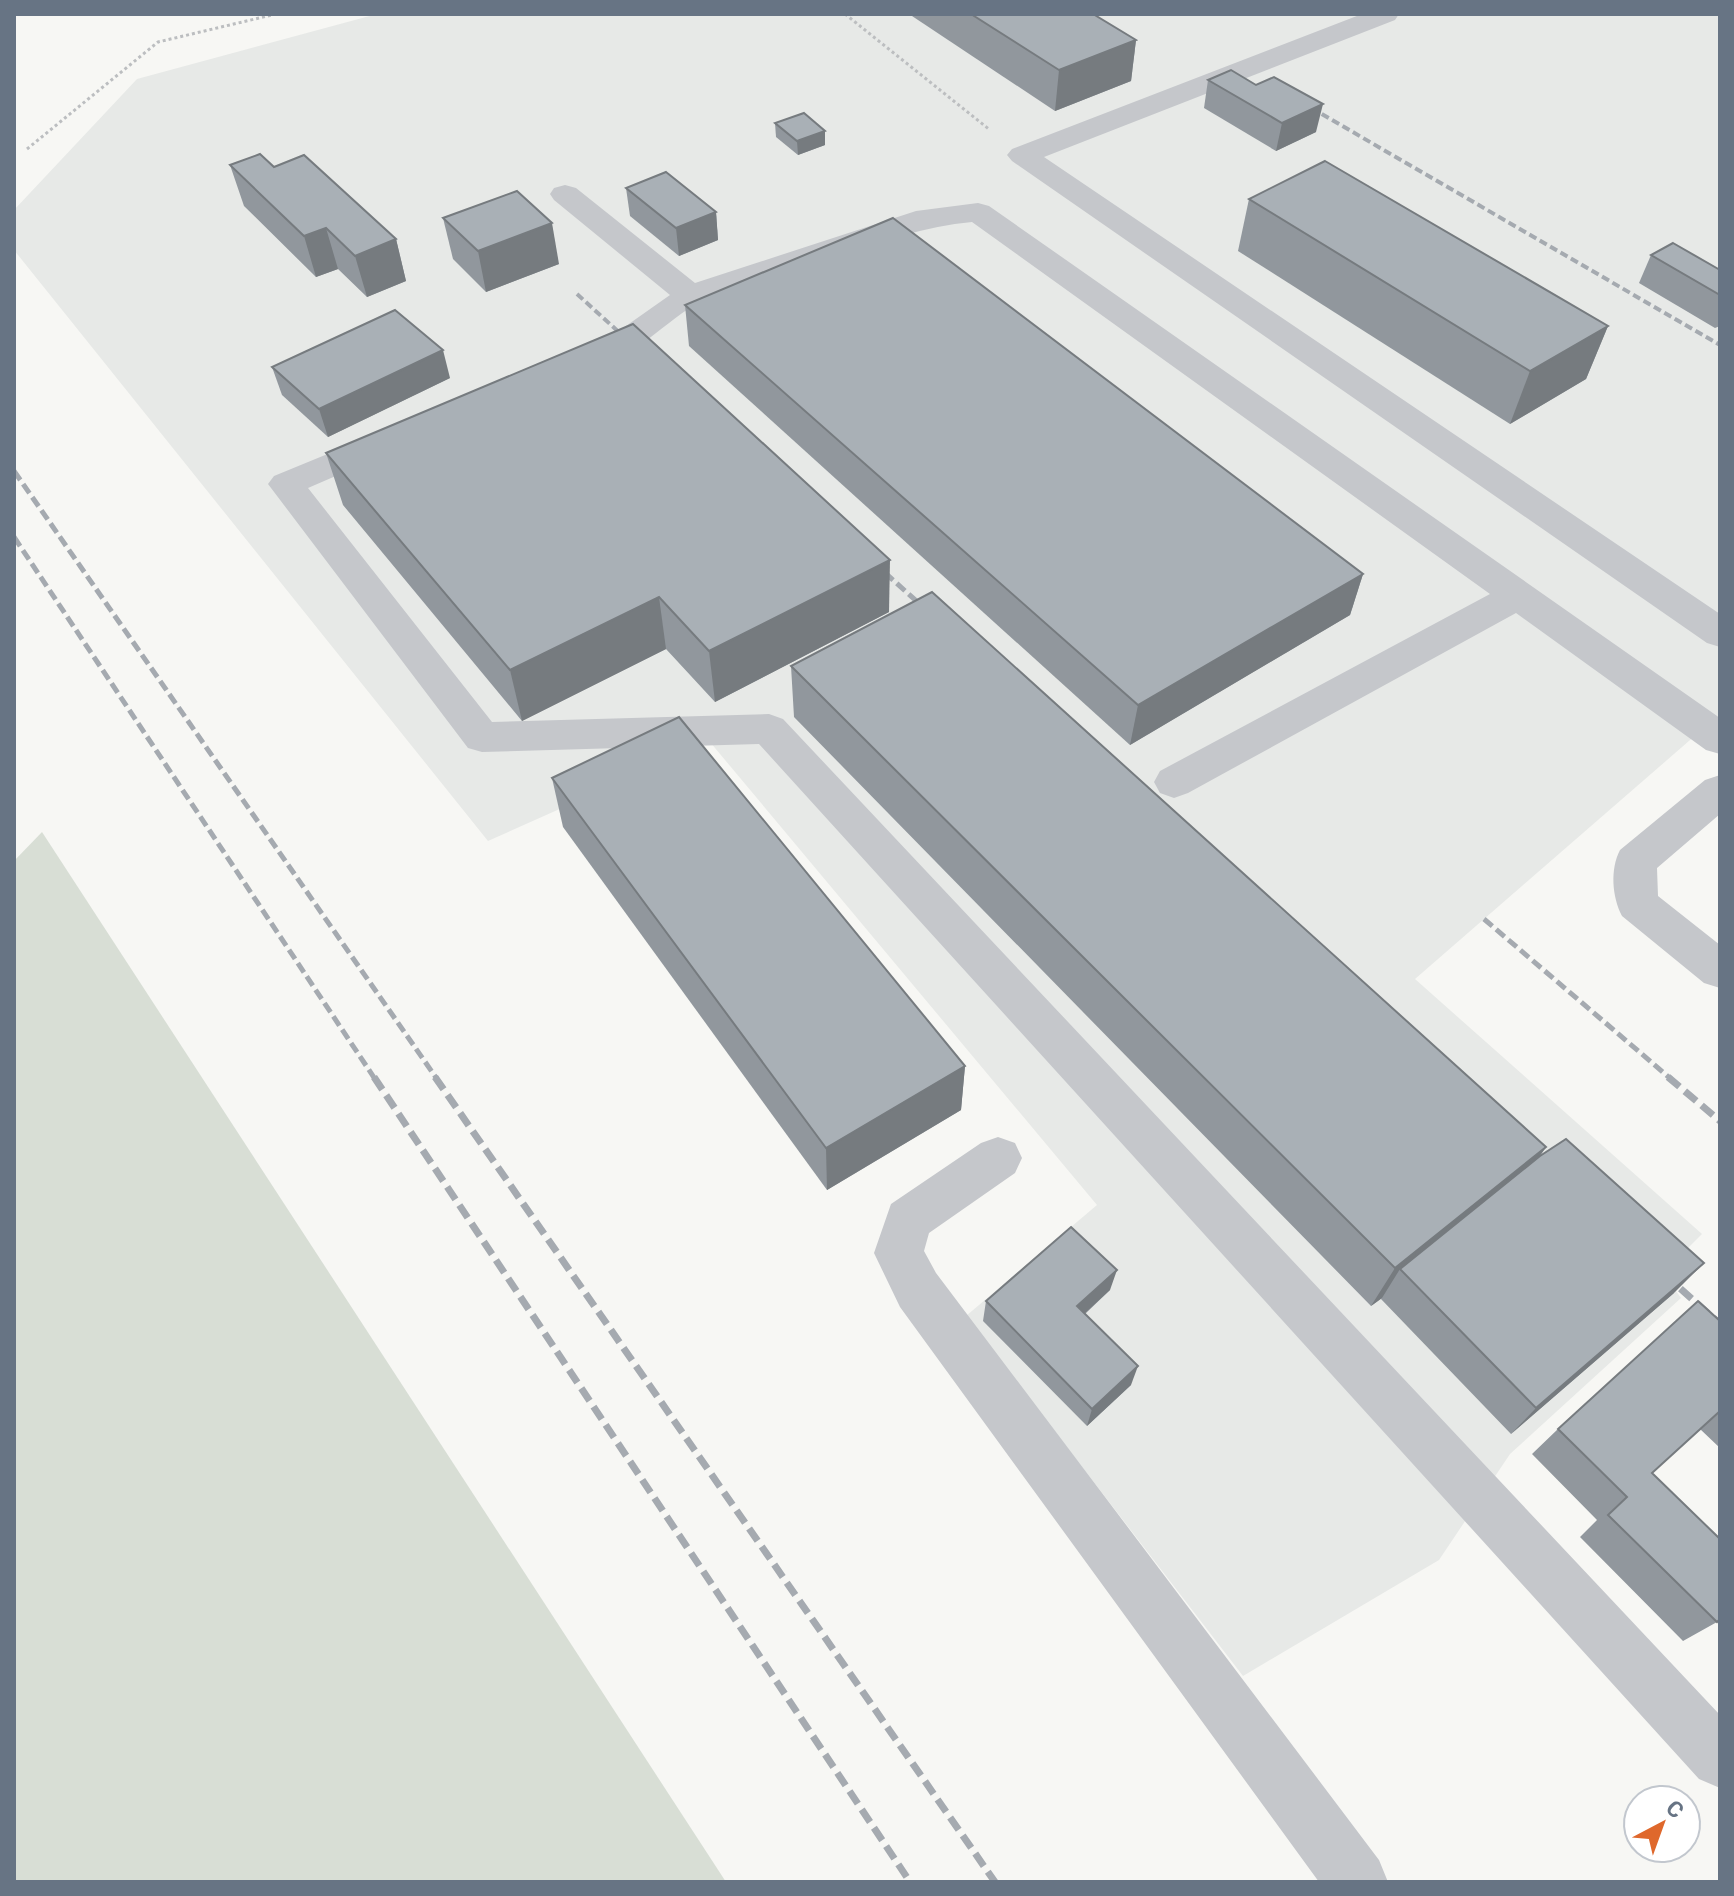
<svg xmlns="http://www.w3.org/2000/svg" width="1734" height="1896" viewBox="0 0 1734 1896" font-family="Roboto,sans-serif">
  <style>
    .built { fill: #e7e9e7 }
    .green { fill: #d8ded5 }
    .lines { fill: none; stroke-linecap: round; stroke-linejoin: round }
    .path { stroke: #bcbec0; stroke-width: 3; stroke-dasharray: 3 3; stroke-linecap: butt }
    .minor { fill: #c5c7cb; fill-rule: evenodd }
    .rail-far2 { stroke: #a5aab0; stroke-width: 4; stroke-dasharray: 8 4; stroke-linecap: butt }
    .rail-far1 { stroke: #a5aab0; stroke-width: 5; stroke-dasharray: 11 5; stroke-linecap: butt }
    .rail { stroke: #a5aab0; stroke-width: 7; stroke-dasharray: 15 7; stroke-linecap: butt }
    .wall { fill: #91979d }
    .shaded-wall { fill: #767b7f }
    .building { fill: #a9b0b6; stroke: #767b7f; stroke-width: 2 }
  </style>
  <rect width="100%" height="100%" fill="#f7f7f4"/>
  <!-- built -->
  <polygon class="built" points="377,14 1720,14 1720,714 1415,979 1702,1234 1663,1273 1681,1298 1510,1454 1439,1560 1243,1676 966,1316 1097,1205 710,742 488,841 14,250 14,210 137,79"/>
  <!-- green -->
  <polygon class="green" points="42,832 726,1882 14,1882 14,861"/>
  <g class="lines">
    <!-- path -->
    <g class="path">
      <polyline points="845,14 990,130"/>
      <polyline points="27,149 158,42 276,14"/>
    </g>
    <!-- minor -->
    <g class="minor">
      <polygon points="1362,14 1399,14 1395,20 1044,157 1720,614 1720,647 1707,643 1012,161 1007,155 1012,149"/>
      <path d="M565,185l11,3 119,95 221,-72 62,-8 11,3 731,512v36l-14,-4 -190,-137 -328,180 -14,5 -14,-5 -6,-11 6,-11 330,-177 -518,-372c-63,6 -122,31 -182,50 -29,10 -61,17 -88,29 -38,18 -80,75 -128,63l-4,-7 4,-7 42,-17 54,-38 -116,-95 -4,-6 4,-6z"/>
      <polygon points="386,430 398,433 403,441 398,449 308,488 492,722 769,714 783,719 1720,1715 1720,1788 1699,1779 759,744 482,752 468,748 268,484 274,476"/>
      <path d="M1720,775v39l-63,54 1,28 62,49v43l-16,-5 -82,-67c-10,-19 -12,-47 -2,-66l85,-70z"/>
      <polygon points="998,1137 1015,1143 1022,1158 1015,1173 929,1233 924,1251 936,1273 1379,1860 1388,1882 1319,1882 900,1307 874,1253 891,1204 981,1143"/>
    </g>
    <!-- rail-far2 -->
    <g class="rail-far2">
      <polyline points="1301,102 1720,345"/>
      <polyline points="577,294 633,345"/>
    </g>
    <!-- rail-far1 -->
    <g class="rail-far1">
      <polyline points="14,471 437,1079"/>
      <polyline points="14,537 375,1079"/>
      <polyline points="873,562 933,616"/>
      <polyline points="1484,919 1671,1079"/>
    </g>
    <!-- rail -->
    <g class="rail">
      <polyline points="374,1077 910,1882"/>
      <polyline points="435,1077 995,1882"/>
      <polyline points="1668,1077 1720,1121"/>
      <polyline points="1664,1274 1720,1324"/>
    </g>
  </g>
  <!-- wall -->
  <g class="wall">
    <polygon points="909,14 1093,14 1136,40 1131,81 1055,111"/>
    <polygon points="1208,80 1316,132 1276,151 1204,108"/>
    <polygon points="775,123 825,131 825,145 798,155 776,137"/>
    <polygon points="230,165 274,167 396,239 406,281 367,297 338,269 316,277 244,206"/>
    <polygon points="626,188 716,212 718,240 679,256 630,216"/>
    <polygon points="1249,199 1608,326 1586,379 1510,424 1238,251"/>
    <polygon points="443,218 559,264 486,292 453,259"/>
    <polygon points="1651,255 1720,270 1720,326 1715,328 1639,283"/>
    <polygon points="685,305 1363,574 1350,615 1130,745 689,346"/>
    <polygon points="272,367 450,378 328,437 282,395"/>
    <polygon points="326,453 889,612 715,702 666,649 522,721 343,505"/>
    <polygon points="791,666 1546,1147 1540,1156 1674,1293 1511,1434 1381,1299 1382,1298 1371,1306 794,717"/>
    <polygon points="552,778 965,1066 961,1110 827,1190 563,827"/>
    <polygon points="1110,1290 1085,1314 1131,1385 1087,1426 983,1321 986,1301"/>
    <polygon points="1720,1321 1720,1448 1700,1429 1652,1473 1717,1622 1683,1641 1580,1537 1597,1520 1532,1454 1558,1429"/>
  </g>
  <!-- shaded-wall -->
  <g class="shaded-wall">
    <polygon points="1136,40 1131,81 1055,111 1059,70"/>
    <polygon points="1323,104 1316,132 1276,151 1282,123"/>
    <polygon points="825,131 825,145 798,155 797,141"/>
    <polygon points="716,212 718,240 679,256 676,228"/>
    <polygon points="552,223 559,264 486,292 478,251"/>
    <polygon points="326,228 338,269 316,277 304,236"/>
    <polygon points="396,239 406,281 367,297 355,256"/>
    <polygon points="1608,326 1586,379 1510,424 1530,371"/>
    <polygon points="443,350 450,378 328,437 319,409"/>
    <polygon points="890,560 889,612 715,702 709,651"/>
    <polygon points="1363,574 1350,615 1130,745 1138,705"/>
    <polygon points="659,597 666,649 522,721 510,670"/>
    <polygon points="965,1066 961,1110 827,1190 826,1148"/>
    <polygon points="1546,1147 1517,1188 1400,1269 1382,1298 1371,1306 1395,1268"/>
    <polygon points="1704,1263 1674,1293 1511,1434 1536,1408"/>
    <polygon points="1117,1270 1110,1290 1071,1326 1077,1306"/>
    <polygon points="1138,1366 1131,1385 1087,1426 1092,1409"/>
  </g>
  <!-- building -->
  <g class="building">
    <polygon points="971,14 1093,14 1136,40 1059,70"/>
    <polygon points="1231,70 1256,85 1274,77 1323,104 1282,123 1208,80"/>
    <polygon points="804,113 825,131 797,141 775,123"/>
    <polygon points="260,154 274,167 304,155 396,239 355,256 326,228 304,236 230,165"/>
    <polygon points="1325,161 1608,326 1530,371 1249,199"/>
    <polygon points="666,172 716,212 676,228 626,188"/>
    <polygon points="517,191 552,223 478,251 443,218"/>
    <polygon points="893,218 1363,574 1138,705 685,305"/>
    <polygon points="1673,243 1720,270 1720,295 1651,255"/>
    <polygon points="395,310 443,350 319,409 272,367"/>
    <polygon points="633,324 890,560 709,651 659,597 510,670 326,453"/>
    <polygon points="932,592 1546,1147 1395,1268 791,666"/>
    <polygon points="679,717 965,1066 826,1148 552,778"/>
    <polygon points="1566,1139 1704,1263 1536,1408 1400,1269 1540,1156"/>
    <polygon points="1071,1227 1117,1270 1077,1306 1138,1366 1092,1409 986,1301"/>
    <polygon points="1698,1301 1720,1321 1720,1411 1652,1473 1720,1539 1720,1619 1717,1622 1608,1515 1627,1497 1558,1429"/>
  </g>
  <!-- border -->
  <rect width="1734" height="1896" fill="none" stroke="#677484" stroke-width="32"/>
  <!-- north arrow -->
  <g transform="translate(1662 1824) rotate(41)"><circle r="38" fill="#ffffff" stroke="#c2c7ce" stroke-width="2"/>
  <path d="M0-6L14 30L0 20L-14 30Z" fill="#df682c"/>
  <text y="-12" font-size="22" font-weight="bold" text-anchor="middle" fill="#677484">С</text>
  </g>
</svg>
